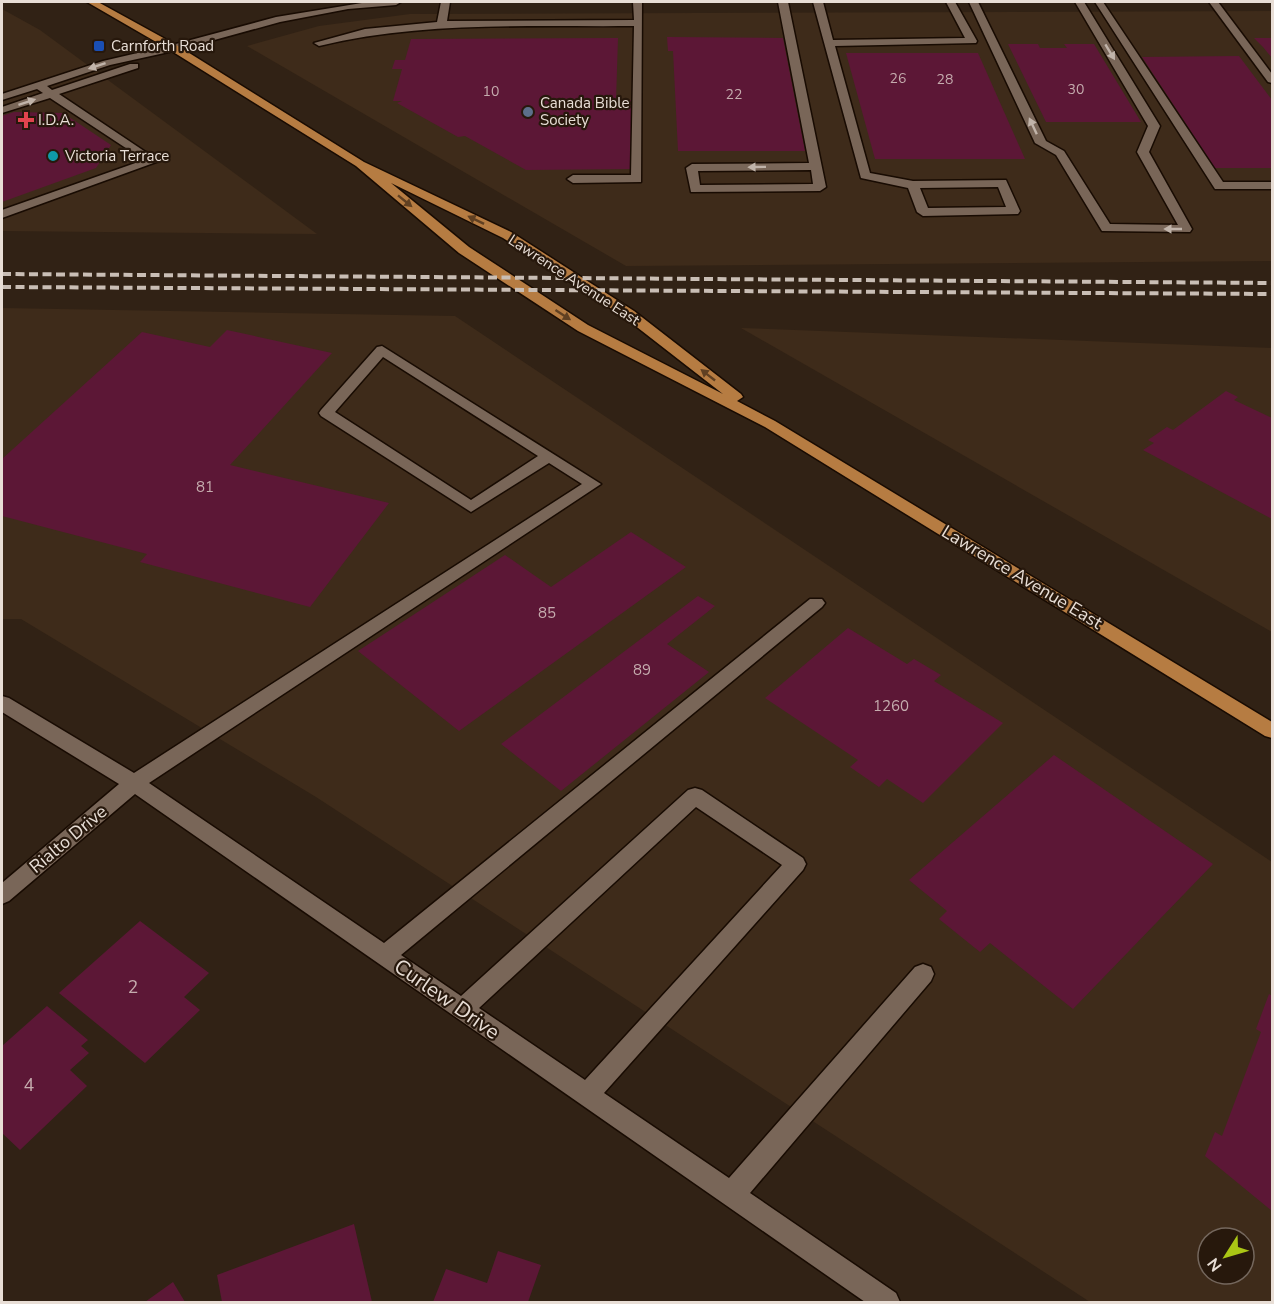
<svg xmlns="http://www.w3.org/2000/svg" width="1274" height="1304" viewBox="0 0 1274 1304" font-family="'Nunito Sans',sans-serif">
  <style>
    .built { fill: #3e2b1a; fill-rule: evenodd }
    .building { fill: #5c1736 }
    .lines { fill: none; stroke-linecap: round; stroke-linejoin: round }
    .minor-casing { stroke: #180b02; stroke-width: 3 }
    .major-casing { stroke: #180b02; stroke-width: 3 }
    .minor { fill: #796658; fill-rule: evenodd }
    .major { fill: #b67c42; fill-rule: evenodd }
    .rail { stroke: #c9beb5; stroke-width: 4; stroke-dasharray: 9 4.5; stroke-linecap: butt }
    .oneway { fill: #c1b4aa }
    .oneway2 { fill: #604022 }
    .transit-dot { fill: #1a4fb4; stroke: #27180c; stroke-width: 2 }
    .service-dot { fill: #5c6f8a; stroke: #27180c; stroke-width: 2 }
    .health-dot { fill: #e0444e; stroke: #27180c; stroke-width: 2 }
    .culture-dot { fill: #0f9aa8; stroke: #27180c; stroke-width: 2 }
    .labels { text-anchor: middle; stroke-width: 4.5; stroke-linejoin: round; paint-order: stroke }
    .far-number-label { font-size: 14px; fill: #c5acae }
    .far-poi-label { font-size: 15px; fill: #e8ded6; stroke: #27180c; text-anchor: start }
    .far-street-label { font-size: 15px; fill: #e8ded6; stroke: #27180c }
    .number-label { font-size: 15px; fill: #c5acae }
    .street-label { font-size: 18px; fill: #e8ded6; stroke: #27180c }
    .near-number-label { font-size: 18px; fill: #c5acae }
    .near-street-label { font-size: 21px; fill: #e8ded6; stroke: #27180c }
  </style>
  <rect width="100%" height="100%" fill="#312215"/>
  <!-- built -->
  <g class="built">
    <polygon points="2,9 40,30 317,234 2,231"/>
    <polygon points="1272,11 1272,261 626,266 247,46 319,26 410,14"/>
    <path d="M2,308l453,8 817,546v440h-182l-774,-505 -295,-178h-19zM1208,1238h36v36h-36z"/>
    <polygon points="741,328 1272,348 1272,632"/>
  </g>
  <!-- building -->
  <g class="building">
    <polygon points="667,37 783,38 805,151 678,151 673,51 668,51"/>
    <polygon points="618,38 616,100 633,100 633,169 526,170 465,136 458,137 397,103 402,101 393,101 402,69 392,69 395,60 405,60 411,39"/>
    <polygon points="1254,38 1272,38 1272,58 1263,47"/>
    <polygon points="1008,44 1038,44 1040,48 1067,48 1064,44 1094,44 1141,122 1046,122"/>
    <polygon points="846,53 978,53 1025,159 875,159"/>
    <polygon points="1239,56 1272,100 1272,168 1215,168 1142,57"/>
    <polygon points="14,112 63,113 111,145 96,168 2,202 2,116"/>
    <polygon points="227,330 332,353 230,465 389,503 310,607 140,562 147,554 2,516 2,459 142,332 210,347"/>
    <polygon points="1226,391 1238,397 1234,400 1272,418 1272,519 1143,450 1154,443 1148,440 1167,427 1173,430"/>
    <polygon points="631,532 686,567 459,731 358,651 505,555 551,587"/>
    <polygon points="698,596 715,606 667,644 709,672 561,791 501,744"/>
    <polygon points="848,628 907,664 914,659 941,675 934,681 1003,723 923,803 887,779 879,787 850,767 858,760 765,698"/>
    <polygon points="1054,755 1213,864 1073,1009 990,943 980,952 939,919 947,911 909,880"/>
    <polygon points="140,921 209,973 184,997 200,1010 145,1063 59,993"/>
    <polygon points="1269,994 1272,996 1272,1211 1205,1156 1215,1132 1222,1136 1261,1032 1256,1029"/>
    <polygon points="47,1006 88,1040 81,1046 89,1053 70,1070 87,1086 20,1150 2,1133 2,1046"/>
    <polygon points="354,1224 372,1302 222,1302 217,1275"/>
    <polygon points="498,1251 541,1265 528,1302 433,1302 446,1269 487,1283"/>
    <polygon points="173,1282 185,1302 145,1302"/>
  </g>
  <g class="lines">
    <!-- minor casing -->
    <g class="minor-casing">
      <g id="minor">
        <polygon points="368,2 401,2 396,5 348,9 280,22 178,50 110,65 47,86 52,90 130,64 138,64 138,68 59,94 159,161 2,218 2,210 144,160 50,98 2,113 2,107 43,93 37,89 2,100 2,94 103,61 172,45 276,17"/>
        <path d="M441,2h9l-3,19 187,-1 -1,-18h9l-1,180 -68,1 -6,-4 6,-4h58l3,-149c-106,1 -212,-5 -315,20l-5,-3 51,-14 72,-7z"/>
        <path d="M778,2h10l38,185 -6,4 -129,1 -5,-24 6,-4 117,-1zM811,170l2,14 -113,1 -2,-14z"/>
        <path d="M813,2h10l10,38 132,-2 -19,-36h9l22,39 -1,2 -141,3 35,127 43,8 93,-1 14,31 -2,3 -95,2 -6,-4 -9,-24 -47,-10zM998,187l8,20 -78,1 -8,-20z"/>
        <polygon points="969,2 978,2 1046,141 1064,151 1110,224 1178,225 1137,152 1148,126 1075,2 1084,2 1160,126 1149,152 1192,229 1190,232 1102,231 1056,155 1035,143"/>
        <polygon points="1095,2 1103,2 1223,182 1272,182 1272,189 1215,189"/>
        <polygon points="1209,2 1218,2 1272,74 1272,83 1268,82"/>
        <path d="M382,346l219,138 -452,299 235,160 426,-344h12l3,4 -3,4 -421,348 60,41 227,-206 7,-2 7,2 101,68 3,6 -3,6 -199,223 125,85 186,-211 8,-3 8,3 3,7 -3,7 -181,212 146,100 4,9h-35l-730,-508 -126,107 -7,3v-21l117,-99 -117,-72v-16l7,2 125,75 448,-289 -33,-21 -78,49 -150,-96 -2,-3 2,-3 56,-63zM383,357l155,99 -67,44 -136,-88zM696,807l86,58 -197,215 -106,-72z"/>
      </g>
    </g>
    <!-- major casing -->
    <g class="major-casing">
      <path id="major" d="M87,2h11l80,44 186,116 147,70 123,79 107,83 2,3 -6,4 38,20 497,301v16l-7,-2 -500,-309 -187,-96 -119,-78 -103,-87 -186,-116zM391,183l112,55 121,79 99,77 -135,-69 -119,-78z"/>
    </g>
    <!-- minor -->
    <use href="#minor" class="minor"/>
    <!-- major -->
    <use href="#major" class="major"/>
    <!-- rail -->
    <g class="rail">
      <polyline points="2,274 1272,283"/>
      <polyline points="2,287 1272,294"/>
    </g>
  </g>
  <!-- one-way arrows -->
  <defs><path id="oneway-solid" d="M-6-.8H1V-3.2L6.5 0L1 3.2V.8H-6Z" transform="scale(1.5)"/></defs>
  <g class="oneway">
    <use href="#oneway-solid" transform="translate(1110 52) rotate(59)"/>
    <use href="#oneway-solid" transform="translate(97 66) rotate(162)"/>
    <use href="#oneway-solid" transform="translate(27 102) rotate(-18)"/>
    <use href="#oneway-solid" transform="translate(1033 126) rotate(-115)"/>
    <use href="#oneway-solid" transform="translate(757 167) rotate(179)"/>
    <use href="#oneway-solid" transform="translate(1173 229) rotate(-180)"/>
  </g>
  <g class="oneway2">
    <use href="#oneway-solid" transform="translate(405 201) rotate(39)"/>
    <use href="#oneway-solid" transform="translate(476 220) rotate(-154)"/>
    <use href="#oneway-solid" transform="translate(563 315) rotate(33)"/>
    <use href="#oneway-solid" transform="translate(708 375) rotate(-142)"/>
  </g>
  <!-- markers -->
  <rect class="transit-dot" x="93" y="40" width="12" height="12" rx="3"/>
  <circle class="service-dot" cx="528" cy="112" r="6"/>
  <path class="health-dot" d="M23 111h6v6h6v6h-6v6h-6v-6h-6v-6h6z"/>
  <circle class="culture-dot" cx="53" cy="156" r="6"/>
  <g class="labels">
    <!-- far-number labels -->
    <g class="far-number-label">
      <text x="898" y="83">26</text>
      <text x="945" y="84">28</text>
      <text x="1076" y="94">30</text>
      <text x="491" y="96">10</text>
      <text x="734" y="99">22</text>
    </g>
    <!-- far-poi labels -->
    <g class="far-poi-label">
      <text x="111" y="51">Carnforth Road</text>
      <text x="540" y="108">Canada Bible<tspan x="540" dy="17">Society</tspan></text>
      <text x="38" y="125">I.D.A.</text>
      <text x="65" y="161">Victoria Terrace</text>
    </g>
    <!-- far-street labels -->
    <g class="far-street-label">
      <text transform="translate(574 280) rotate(33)" y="5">Lawrence Avenue East</text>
    </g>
    <!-- number labels -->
    <g class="number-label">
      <text x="205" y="492">81</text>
      <text x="547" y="618">85</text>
      <text x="642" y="675">89</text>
      <text x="891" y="711">1260</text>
    </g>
    <!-- street labels -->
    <g class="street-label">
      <text transform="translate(1022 577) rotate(31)" y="6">Lawrence Avenue East</text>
      <text transform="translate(68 839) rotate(-40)" y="6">Rialto Drive</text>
    </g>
    <!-- near-number labels -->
    <g class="near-number-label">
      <text x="133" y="993">2</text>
      <text x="29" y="1091">4</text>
    </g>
    <!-- near-street labels -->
    <g class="near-street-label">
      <text transform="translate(447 999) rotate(35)" y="7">Curlew Drive</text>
    </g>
  </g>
  <!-- border -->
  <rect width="1274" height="1304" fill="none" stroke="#e8ded6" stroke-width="6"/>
  <!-- north arrow -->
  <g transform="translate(1226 1256) rotate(233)"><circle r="28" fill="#27180c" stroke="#74675d" stroke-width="1.5"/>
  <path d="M0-4.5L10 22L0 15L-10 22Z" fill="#abc615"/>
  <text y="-9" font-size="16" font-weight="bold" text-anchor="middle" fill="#e8ded6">N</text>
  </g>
</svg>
